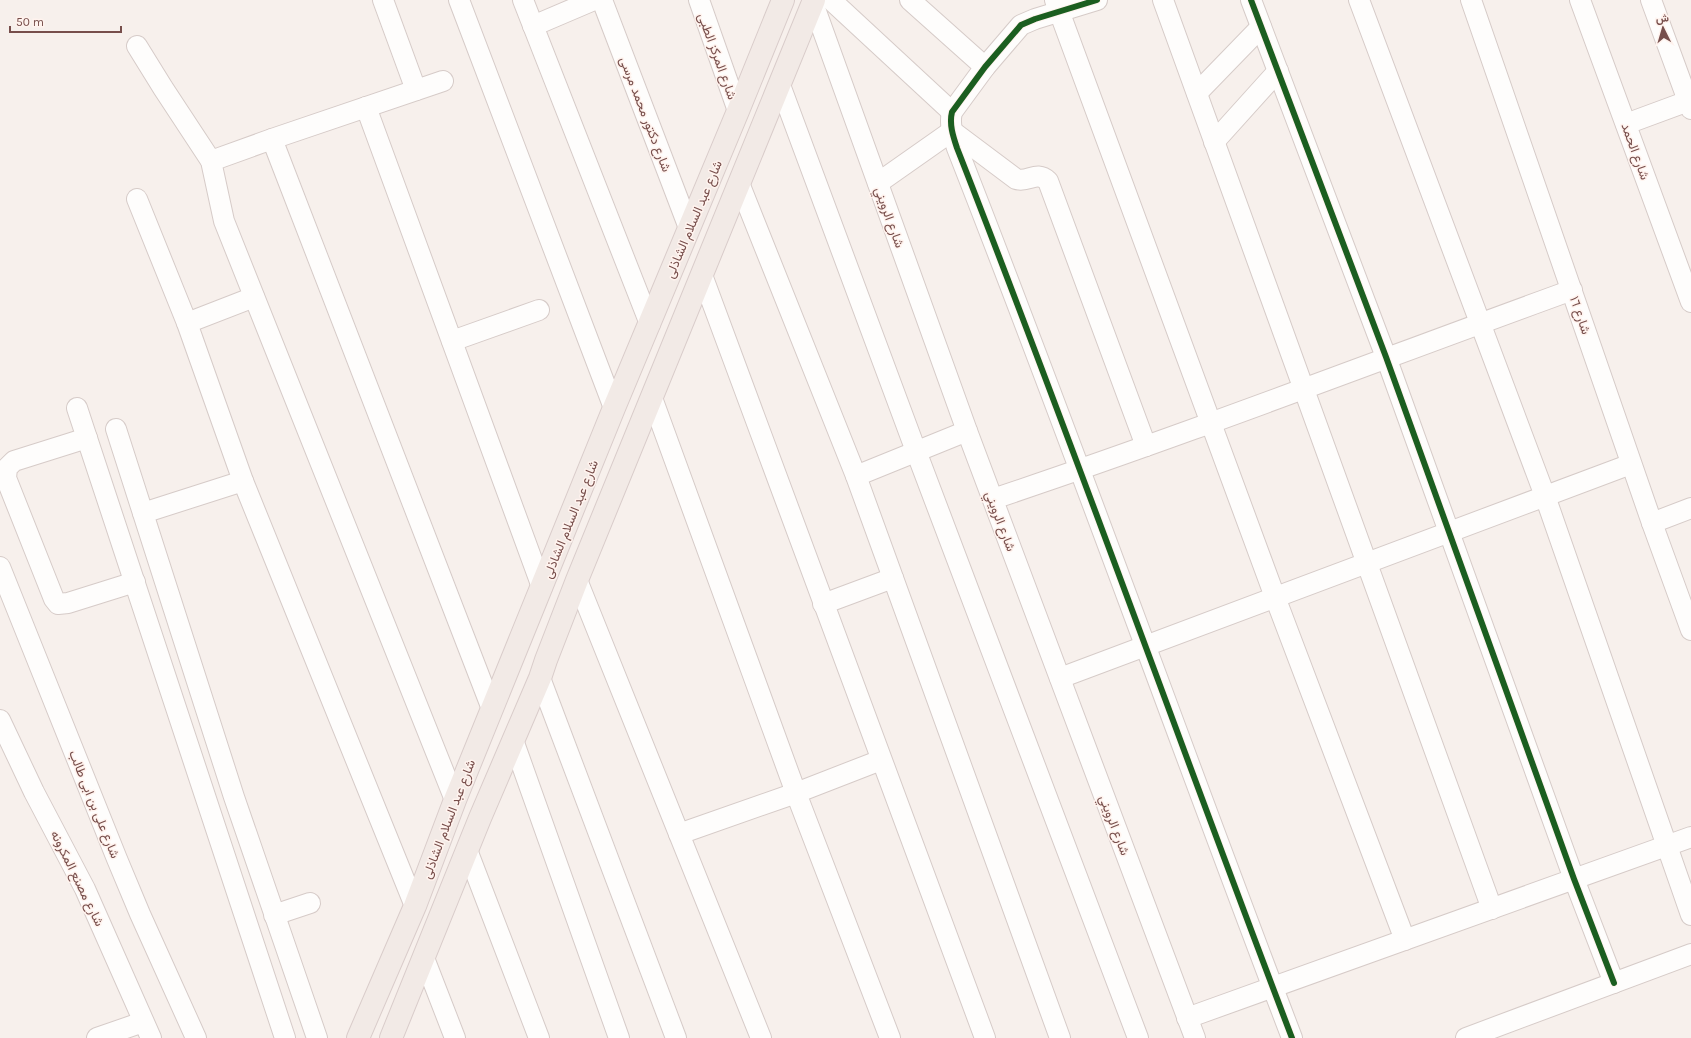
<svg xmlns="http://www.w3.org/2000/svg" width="1691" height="1038" viewBox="0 0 1691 1038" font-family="Karla,Vazirmatn,sans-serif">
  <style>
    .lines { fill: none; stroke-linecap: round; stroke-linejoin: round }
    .minor-casing { stroke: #d6cbc8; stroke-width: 22 }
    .major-casing { stroke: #d9ccca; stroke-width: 24 }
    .minor { stroke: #fefdfc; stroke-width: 20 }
    .major { stroke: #f2eae6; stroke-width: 22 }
    .cycleway-casing { stroke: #fff3ee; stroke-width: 8 }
    .cycleway { stroke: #1b5e20; stroke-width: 6 }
    .labels { text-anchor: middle; stroke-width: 3; stroke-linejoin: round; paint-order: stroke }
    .street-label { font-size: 13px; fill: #774e4b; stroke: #fff3ee }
  </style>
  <rect width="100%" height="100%" fill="#f7f0ec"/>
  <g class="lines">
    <!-- minor casing -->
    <g class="minor-casing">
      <g id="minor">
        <polyline points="383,0 416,90"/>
        <polyline points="459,0 614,408"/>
        <polyline points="523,0 650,324"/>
        <polyline points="602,0 689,228"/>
        <polyline points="699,0 738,111"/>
        <polyline points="831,0 952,112"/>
        <polyline points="910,0 985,67"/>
        <polyline points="1055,0 1275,597 1405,940"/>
        <path d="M1097,0l-62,19 -14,6 -36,42 -33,45c-3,12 1,24 5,36 116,295 222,594 335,890"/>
        <polyline points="1163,0 1492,909"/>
        <polyline points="1251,0 1386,357 1574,879 1614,983"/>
        <polyline points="1359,0 1545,496 1691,915"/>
        <polyline points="1471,0 1652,523 1691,630"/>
        <polyline points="1580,0 1691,302"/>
        <polyline points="1651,0 1691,109"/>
        <polyline points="813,3 967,431 1195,1038"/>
        <polyline points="533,26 594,0"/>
        <polyline points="137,46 163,88 211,161 224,221 455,800"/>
        <polyline points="780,85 916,451 1138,1038"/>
        <polyline points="1197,93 1261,27"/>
        <polyline points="366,107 542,587"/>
        <polyline points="1626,124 1691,100"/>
        <polyline points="272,139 492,709"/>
        <polyline points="1214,142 1278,71"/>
        <polyline points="211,161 272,139 443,81"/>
        <polyline points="739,183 856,476 1060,1038"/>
        <path d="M878,183l74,-52 64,48c13,4 20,-9 32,2l98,265"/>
        <polyline points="137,199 187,323 243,481 415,906"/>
        <polyline points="702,275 985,1038"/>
        <polyline points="187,323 254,297"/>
        <polyline points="452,341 539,310"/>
        <polyline points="652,398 796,793 890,1038"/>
        <polyline points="77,408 285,1038"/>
        <polyline points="116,429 234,797 317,1038"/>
        <polyline points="87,438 14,461 7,468 6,478 54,599 58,604 68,603 135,582"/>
        <polyline points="856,476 967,431"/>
        <path d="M993,499c195,-65 386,-139 579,-209"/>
        <polyline points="143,513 243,481"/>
        <polyline points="1652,523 1691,508"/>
        <polyline points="0,567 117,859 140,914 196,1038"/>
        <polyline points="577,580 761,1038"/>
        <polyline points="823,604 893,578"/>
        <polyline points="540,678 676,1038"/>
        <polyline points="1060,678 1631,464"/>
        <polyline points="0,720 34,792 85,889 151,1038"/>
        <polyline points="513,740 619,1038"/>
        <polyline points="679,834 796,793 881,760"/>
        <polyline points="467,850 539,1038"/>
        <polyline points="274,915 310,903"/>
        <polyline points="424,958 455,1038"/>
        <polyline points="1187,1018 1691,837"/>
        <polyline points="97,1038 143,1022"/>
        <polyline points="1466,1038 1691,954"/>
      </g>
    </g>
    <!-- major casing -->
    <g class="major-casing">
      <g id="major">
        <polyline points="358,1038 415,906 455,800 614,408 738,111 783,0"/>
        <polyline points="391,1038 480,818 540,678 546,660 577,580 814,0"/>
      </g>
    </g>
    <!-- minor -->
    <use href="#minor" class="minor"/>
    <!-- major -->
    <use href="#major" class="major"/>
    <!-- cycleway casing -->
    <g class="cycleway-casing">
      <g id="cycleway">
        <path d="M1097,0l-62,19 -14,6 -36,42 -33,45c-3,12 1,24 5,36 116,295 222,594 335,890"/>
        <polyline points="1251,0 1386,357 1574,879 1614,983"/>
      </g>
    </g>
    <!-- cycleway -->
    <use href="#cycleway" class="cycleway"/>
  </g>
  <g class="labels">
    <!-- street labels -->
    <g class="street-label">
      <text transform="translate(718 56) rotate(70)" y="5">شارع المركز الطبى</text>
      <text transform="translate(646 114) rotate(69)" y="5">شارع دكتور محمد مرسى</text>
      <text transform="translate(1636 151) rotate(70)" y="5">شارع الحمد</text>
      <text transform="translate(890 217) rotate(70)" y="5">شارع الرويني</text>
      <text transform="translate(693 219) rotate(-67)" y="5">شارع عبد السلام الشاذلى</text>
      <text transform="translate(1581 315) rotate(71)" y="5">شارع ١٦</text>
      <text transform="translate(570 519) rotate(-68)" y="5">شارع عبد السلام الشاذلى</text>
      <text transform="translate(1001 521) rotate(69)" y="5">شارع الرويني</text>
      <text transform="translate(95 804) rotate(68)" y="5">شارع على بن ابى طالب</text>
      <text transform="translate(448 819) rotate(-69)" y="5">شارع عبد السلام الشاذلى</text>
      <text transform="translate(1115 825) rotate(69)" y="5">شارع الرويني</text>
      <text transform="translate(78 878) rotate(64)" y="5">شارع مصنع المكرونه</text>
    </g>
  </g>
  <!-- north arrow -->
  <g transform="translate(1663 28) rotate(355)" stroke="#fff3ee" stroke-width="3" paint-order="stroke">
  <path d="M0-3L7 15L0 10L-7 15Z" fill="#774e4b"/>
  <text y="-6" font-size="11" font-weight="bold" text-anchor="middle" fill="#774e4b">ش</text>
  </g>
  <!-- scale -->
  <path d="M10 26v6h111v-6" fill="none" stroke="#774e4b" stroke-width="2"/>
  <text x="16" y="26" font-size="12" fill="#774e4b" stroke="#fff3ee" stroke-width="3" paint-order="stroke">50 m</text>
</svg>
